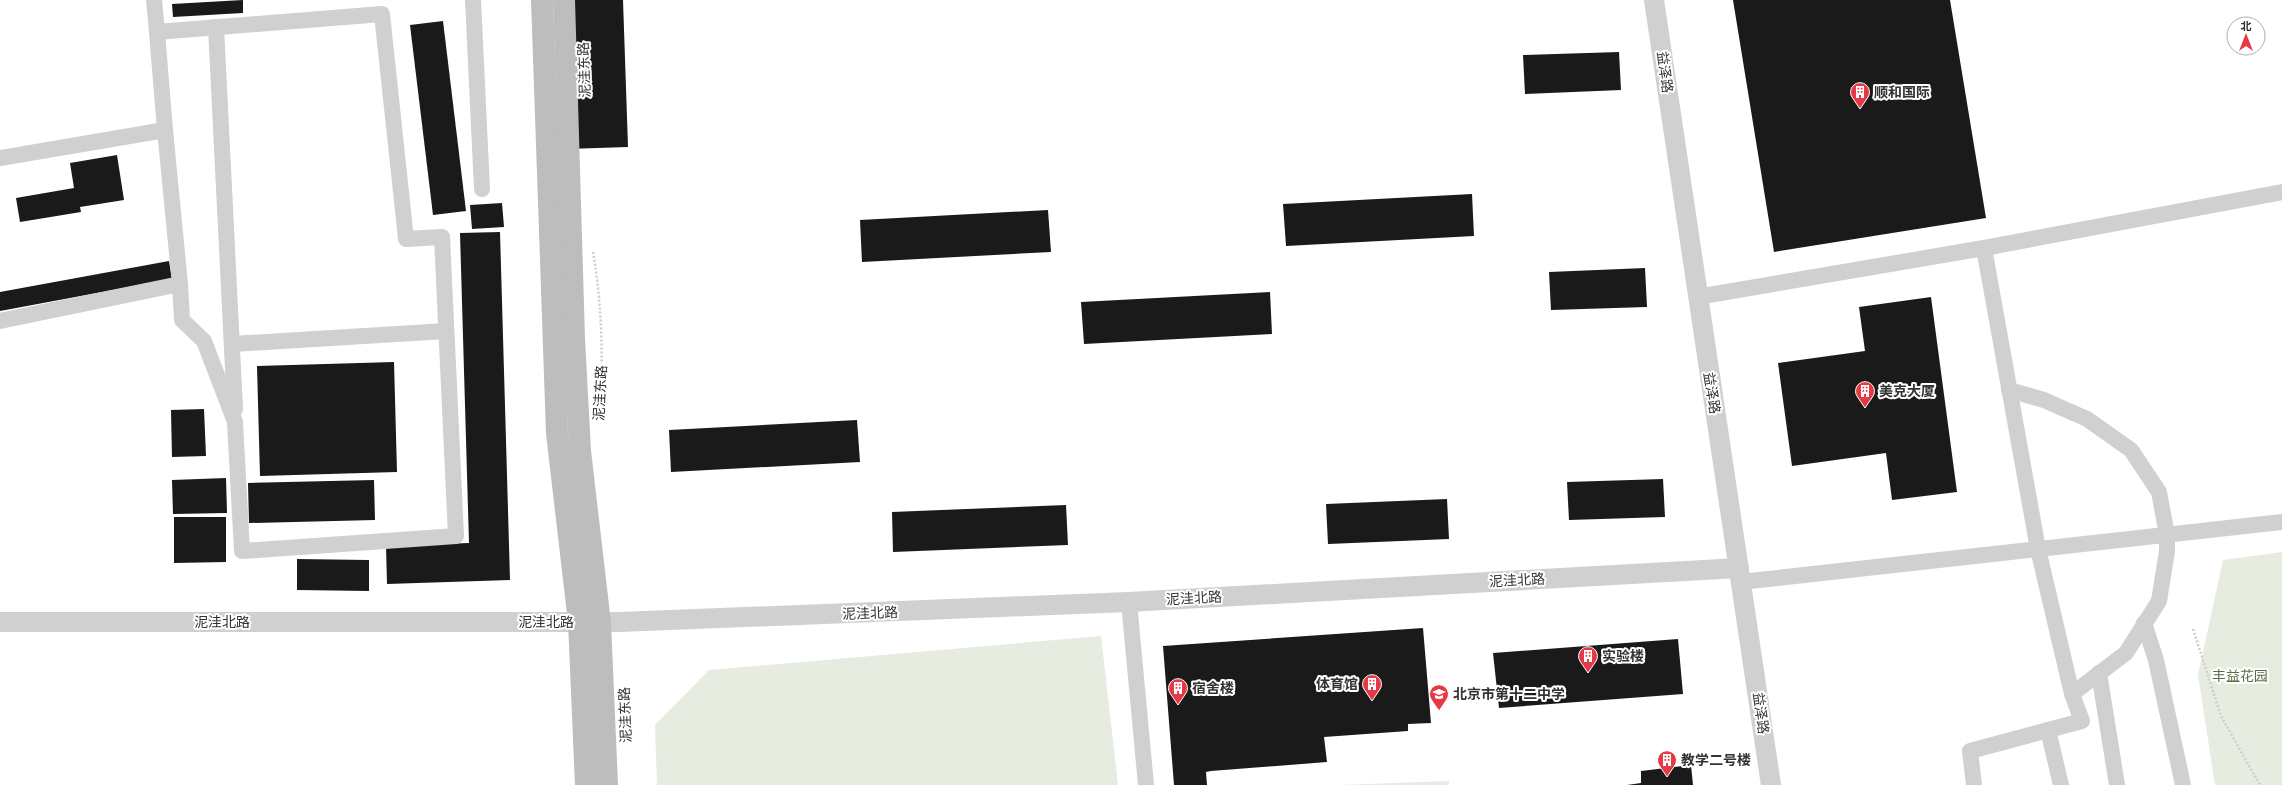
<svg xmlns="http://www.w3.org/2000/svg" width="2282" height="785" viewBox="0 0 2282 785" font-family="Figtree,'Noto Sans SC',sans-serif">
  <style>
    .green { fill: #e6ecdf }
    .building { fill: #1a1a1a }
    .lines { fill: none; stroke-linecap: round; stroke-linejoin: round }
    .path { stroke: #cdcdcd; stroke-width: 2.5; stroke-dasharray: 2 2; stroke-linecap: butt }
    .minor { stroke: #d0d0d0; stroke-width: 16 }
    .tertiary { stroke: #d0d0d0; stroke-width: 20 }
    .secondary { stroke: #bdbdbd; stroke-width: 22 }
    .labels { text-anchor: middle; stroke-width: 4; stroke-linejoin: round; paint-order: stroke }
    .street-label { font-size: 14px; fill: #333; stroke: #fff }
    .poi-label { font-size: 14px; font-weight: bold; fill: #333; stroke: #fff; text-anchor: start }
    .park-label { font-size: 14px; fill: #56703f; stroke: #fff }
  </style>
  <rect width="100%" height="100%" fill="#fff"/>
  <!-- green -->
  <g class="green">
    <polygon points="2282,552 2282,785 2215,785 2198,675 2223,560"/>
    <polygon points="1101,636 1118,785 657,785 655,725 709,670"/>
    <polygon points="1449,781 1449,785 1340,785"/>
  </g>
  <!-- building -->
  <g class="building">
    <polygon points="243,0 243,13 173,17 172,4"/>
    <polygon points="562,0 623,0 628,147 567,149"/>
    <polygon points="1733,0 1950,0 1986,218 1774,252"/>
    <polygon points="443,21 466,211 433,215 410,25"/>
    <polygon points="1619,52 1621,90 1525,94 1523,55"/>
    <polygon points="117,155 124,200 80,207 81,212 20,222 16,198 74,188 70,163"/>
    <polygon points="1472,194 1474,236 1286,246 1283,204"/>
    <polygon points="502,203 504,227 472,229 470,205"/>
    <polygon points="1048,210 1051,252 862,262 860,220"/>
    <polygon points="500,232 510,580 387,584 386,546 469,543 460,233"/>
    <polygon points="169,261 172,279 0,311 0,292"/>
    <polygon points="1645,268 1647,307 1551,310 1549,272"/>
    <polygon points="1270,292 1272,334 1084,344 1081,302"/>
    <polygon points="1931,297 1957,492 1892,500 1886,453 1792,466 1778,363 1865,351 1859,307"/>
    <polygon points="394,362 397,472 260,476 257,366"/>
    <polygon points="204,409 206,456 172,457 171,410"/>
    <polygon points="857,420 860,462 671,472 669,430"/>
    <polygon points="226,478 227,513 173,514 172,480"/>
    <polygon points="1663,479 1665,517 1569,520 1567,482"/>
    <polygon points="374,480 375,520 249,523 248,483"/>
    <polygon points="1447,499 1449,539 1328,544 1326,504"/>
    <polygon points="1066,505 1068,545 893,552 892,512"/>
    <polygon points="174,517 226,517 226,562 174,563"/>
    <polygon points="297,559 369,560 369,591 297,590"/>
    <polygon points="1423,628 1431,723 1408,724 1408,731 1324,737 1327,762 1211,771 1206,772 1207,785 1174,785 1163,646"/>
    <polygon points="1678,639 1683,694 1499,708 1493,653"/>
    <polygon points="1691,765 1693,785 1627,785 1641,783 1641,771"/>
  </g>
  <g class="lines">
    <!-- path -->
    <g class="path">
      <path d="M593,252c9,53 11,110 6,164"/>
      <polyline points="2193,629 2221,716 2260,785"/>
    </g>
    <!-- minor -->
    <g class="minor">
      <polyline points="473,0 482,189"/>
      <polyline points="216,27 235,409"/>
      <polyline points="165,130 180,284"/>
      <polyline points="0,158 165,130 157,32"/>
      <polyline points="1984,248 2038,549 2072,694 2126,653 2159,601 2167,551 2167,535 2159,492 2131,450 2087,419 2044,400 2009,390"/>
      <polyline points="1697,297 1984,248 2282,192"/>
      <polyline points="0,321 180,284 182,320 204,341 235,422 242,551 456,536 442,237 406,239 382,14 157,32 154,0"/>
      <polyline points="232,344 446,331"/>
      <polyline points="1741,582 2282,522"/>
      <polyline points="1129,602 1146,785"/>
      <polyline points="2144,623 2156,660 2183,785"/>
      <polyline points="2099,673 2117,785"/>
      <polyline points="2048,730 2061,785"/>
      <polyline points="1974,785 1970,751 2082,721 2072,694"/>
    </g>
    <!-- tertiary -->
    <g class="tertiary">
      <polyline points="1654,0 1771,785"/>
      <polyline points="0,622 620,622 1129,602 1739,568"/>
    </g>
    <!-- secondary -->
    <g class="secondary">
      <polyline points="542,0 557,433 579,622 586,785"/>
      <polyline points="564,0 574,339 580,451 600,623 607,785"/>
    </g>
  </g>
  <!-- icons -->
  <defs>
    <g id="building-pin" transform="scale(1)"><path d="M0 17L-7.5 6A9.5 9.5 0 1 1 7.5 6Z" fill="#e63946" stroke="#fff"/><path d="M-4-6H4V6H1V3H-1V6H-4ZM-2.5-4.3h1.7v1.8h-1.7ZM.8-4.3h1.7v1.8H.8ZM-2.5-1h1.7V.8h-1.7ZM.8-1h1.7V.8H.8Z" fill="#fff"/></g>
    <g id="school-pin" transform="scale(1)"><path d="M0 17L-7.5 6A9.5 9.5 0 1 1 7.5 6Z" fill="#e63946" stroke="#fff"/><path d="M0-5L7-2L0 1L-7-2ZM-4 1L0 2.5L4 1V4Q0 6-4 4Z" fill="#fff"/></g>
  </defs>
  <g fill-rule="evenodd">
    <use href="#building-pin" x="1860" y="92"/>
    <use href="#building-pin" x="1865" y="391"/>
    <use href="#building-pin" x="1588" y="656"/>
    <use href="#building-pin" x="1372" y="684"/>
    <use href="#building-pin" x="1178" y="688"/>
    <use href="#school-pin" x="1439" y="694"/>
    <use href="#building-pin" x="1667" y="760"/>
  </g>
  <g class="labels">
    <!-- street labels -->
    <g class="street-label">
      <text transform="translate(584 70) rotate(-92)" y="5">泥洼东路</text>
      <text transform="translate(1665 72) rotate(82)" y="5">益泽路</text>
      <text transform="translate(600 393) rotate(-87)" y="5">泥洼东路</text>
      <text transform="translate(1712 393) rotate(81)" y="5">益泽路</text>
      <text transform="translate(1517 580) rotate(-3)" y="5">泥洼北路</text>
      <text transform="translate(1194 598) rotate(-3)" y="5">泥洼北路</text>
      <text transform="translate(870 613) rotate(-2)" y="5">泥洼北路</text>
      <text x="222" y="627">泥洼北路</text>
      <text x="546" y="627">泥洼北路</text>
      <text transform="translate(1761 713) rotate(82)" y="5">益泽路</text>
      <text transform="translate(625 715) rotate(-92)" y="5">泥洼东路</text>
    </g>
    <!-- poi labels -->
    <g class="poi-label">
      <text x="1874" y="97">顺和国际</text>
      <text x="1879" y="396">美克大厦</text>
      <text x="1602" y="661">实验楼</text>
      <text x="1358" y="689" text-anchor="end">体育馆</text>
      <text x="1192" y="693">宿舍楼</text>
      <text x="1453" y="699">北京市第十二中学</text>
      <text x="1681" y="765">教学二号楼</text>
    </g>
    <!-- park labels -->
    <g class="park-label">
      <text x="2240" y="681">丰益花园</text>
    </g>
  </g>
  <!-- north arrow -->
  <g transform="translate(2246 36)"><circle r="19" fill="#ffffff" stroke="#adadad"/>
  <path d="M0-3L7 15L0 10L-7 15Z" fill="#e63946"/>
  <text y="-6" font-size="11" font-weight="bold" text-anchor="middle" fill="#333333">北</text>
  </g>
</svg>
